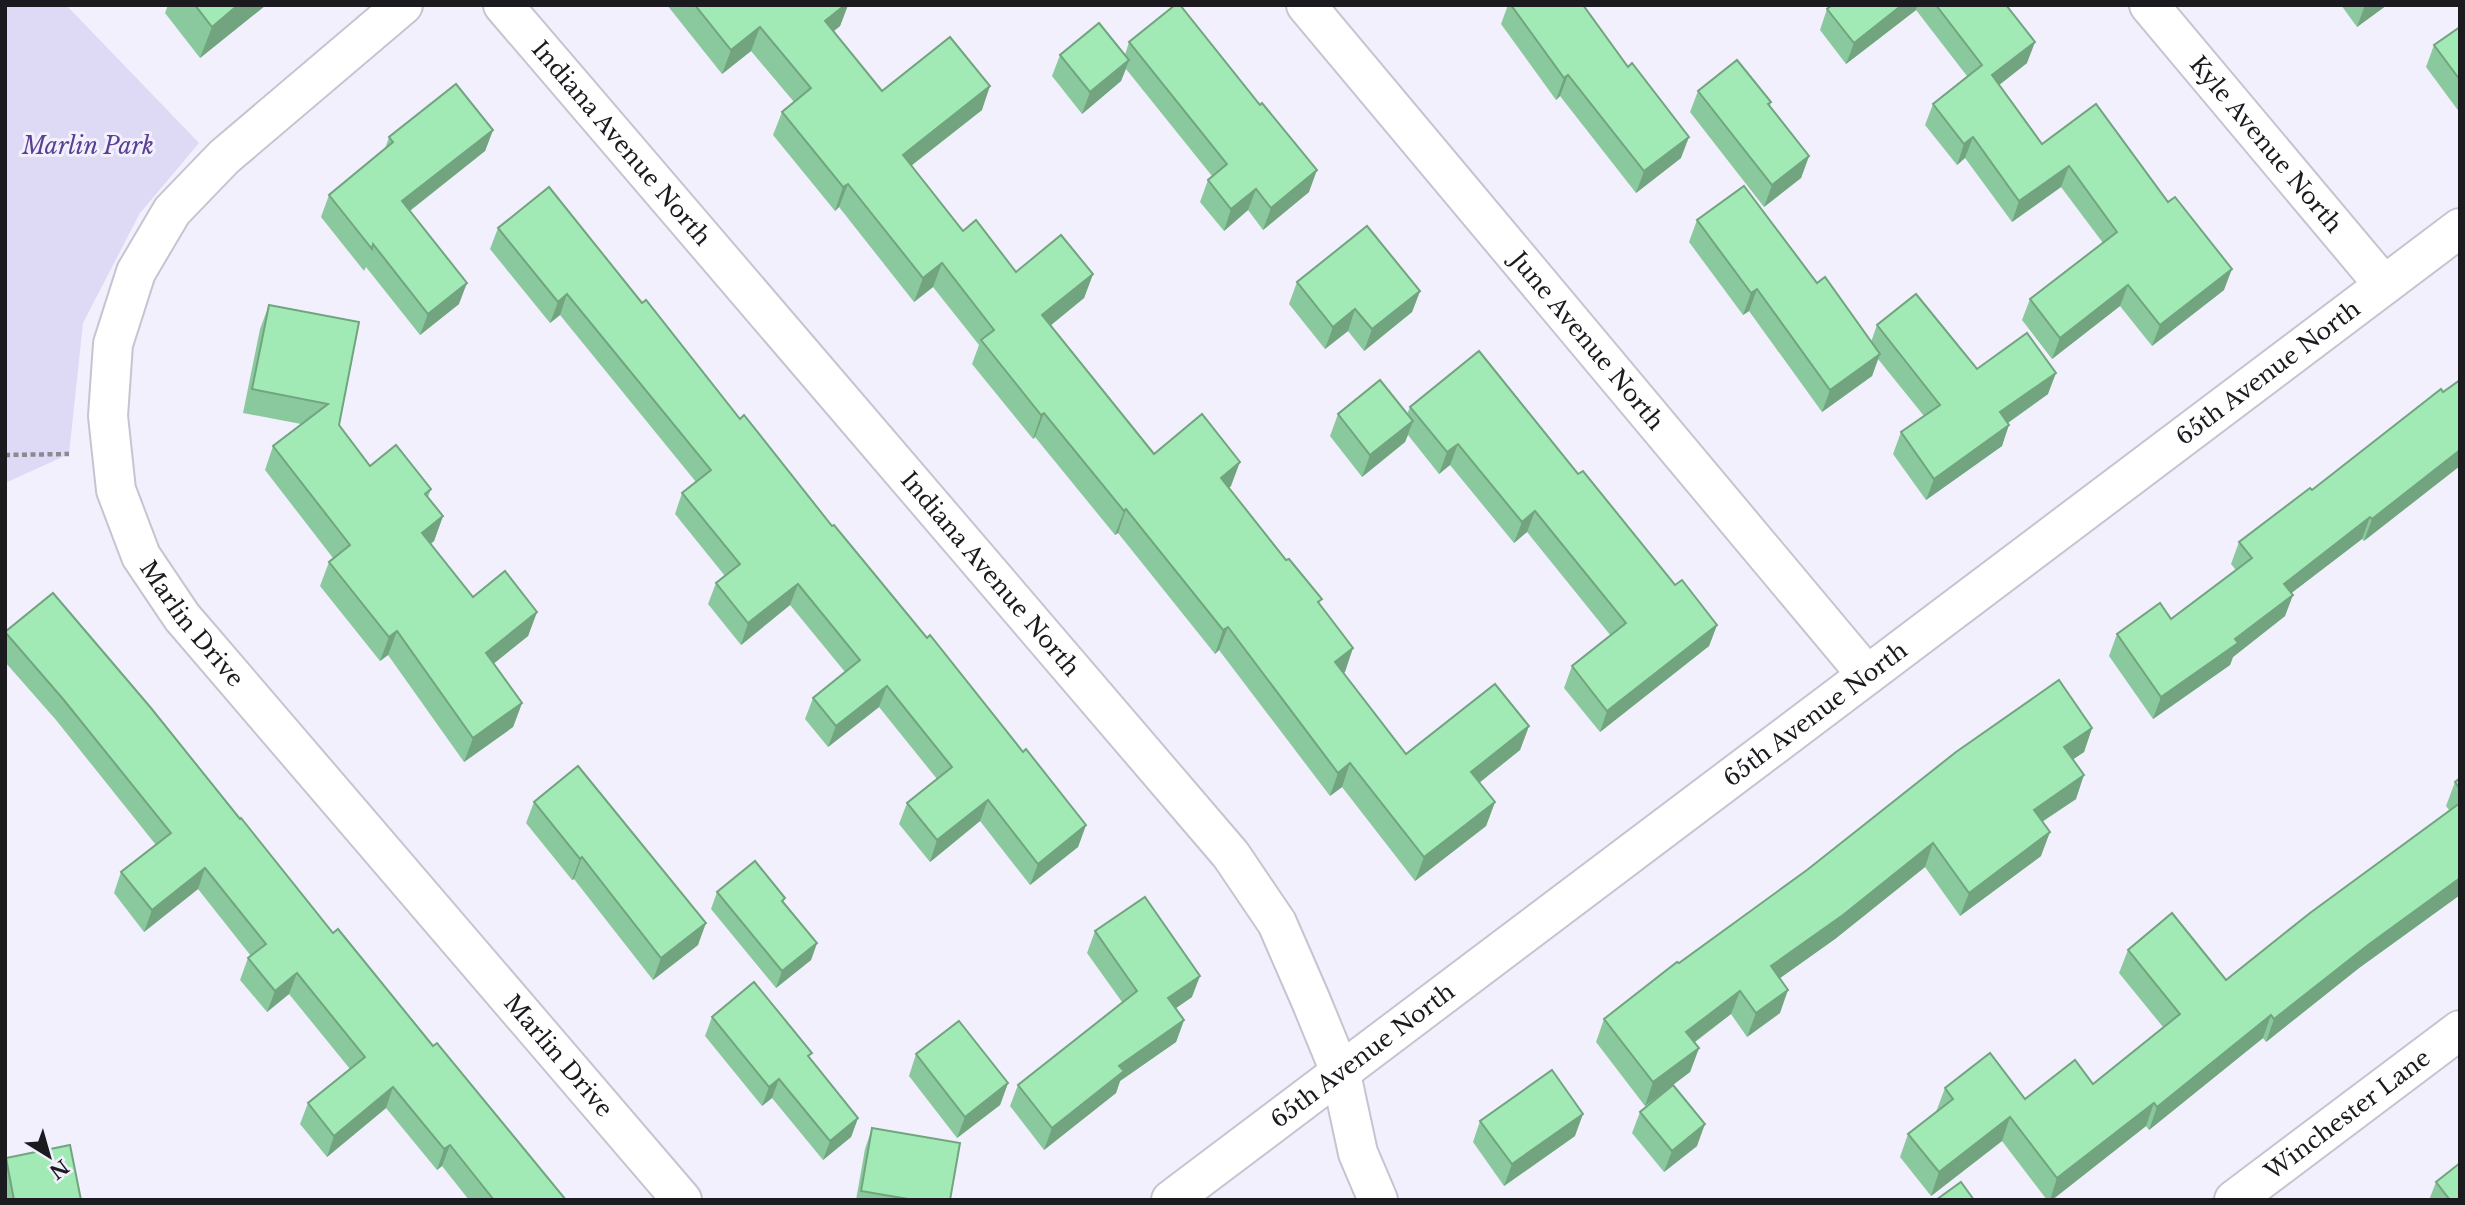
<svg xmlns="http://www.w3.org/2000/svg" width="2465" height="1205" viewBox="0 0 2465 1205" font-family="'Libre Baskerville',serif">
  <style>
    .green { fill: #ded9f4 }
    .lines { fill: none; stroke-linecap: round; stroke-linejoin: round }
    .minor-casing { stroke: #c6c4d0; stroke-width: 42 }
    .path { stroke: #8b8a92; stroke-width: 4.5; stroke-dasharray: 5 3.5; stroke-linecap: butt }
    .minor { stroke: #fff; stroke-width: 38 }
    .wall { fill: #8ac99d }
    .shaded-wall { fill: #71a47f }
    .building { fill: #a1eab6; stroke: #71a47f; stroke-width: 2 }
    .labels { text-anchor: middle; stroke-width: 6; stroke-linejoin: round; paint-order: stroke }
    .street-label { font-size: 23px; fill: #1b1b1f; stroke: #f2f0fd }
    .park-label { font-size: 23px; font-style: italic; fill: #594093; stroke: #f2f0fd }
  </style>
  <rect width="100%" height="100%" fill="#f2f0fd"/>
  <!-- green -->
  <polygon class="green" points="5,5 66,5 199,143 140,213 83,323 69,454 5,483"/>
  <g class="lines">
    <!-- minor casing -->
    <g class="minor-casing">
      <g id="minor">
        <path id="s1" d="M403,5l-179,152 -52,54 -36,61 -23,72 -5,72 8,74 25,66 41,61 500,583"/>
        <path id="s2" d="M503,5l728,850 46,68 34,78 30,73 17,79 20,47"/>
        <path id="s3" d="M1306,5l561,670"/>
        <path id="s4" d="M2149,5l235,280"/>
        <path id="s5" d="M1171,1200l1289,-972"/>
        <path id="s6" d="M2234,1200l226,-170"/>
      </g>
    </g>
    <!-- path -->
    <polyline class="path" points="5,455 69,454"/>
    <!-- minor -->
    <use href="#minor" class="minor"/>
  </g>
  <!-- wall -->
  <g class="wall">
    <polygon points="168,5 266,5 200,58 165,13"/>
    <polygon points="667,5 848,5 840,26 833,32 882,91 982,110 911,166 963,231 1016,272 1093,274 1084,298 1051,325 1154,454 1231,486 1229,488 1320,605 1345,672 1343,673 1406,754 1529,726 1520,750 1479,782 1495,802 1486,826 1415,881 1342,787 1330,796 1219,650 1215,654 1118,533 1115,535 1035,437 1033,439 972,364 979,345 933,287 914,302 839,207 835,211 773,135 782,112 794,102 751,51 722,74"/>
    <polygon points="1508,5 1583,5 1681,158 1636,193 1560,96 1556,100 1501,24"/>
    <polygon points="1832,5 2006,5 2027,63 1999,85 2042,144 2224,290 2152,346 2120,306 2052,359 2022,320 2030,299 2103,243 2061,187 2012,222 1965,158 1957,165 1925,125 1933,104 1967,76 1916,10 1846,64 1820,30 1827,9"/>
    <polygon points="2341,5 2387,5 2357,27"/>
    <polygon points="2460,27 2460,113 2426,67 2434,45"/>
    <polygon points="1129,42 1309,192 1263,230 1248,210 1224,231 1200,202 1208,180 1212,176 1126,69 1121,81 1082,114 1052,76 1060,55 1125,55"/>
    <polygon points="1698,91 1771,102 1770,106 1809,156 1801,178 1764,207 1690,112"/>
    <polygon points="493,130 485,151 410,211 459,304 420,335 366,267 364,271 321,217 329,195 385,149 389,137"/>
    <polygon points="1697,220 1871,342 1877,325 1977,369 2048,394 2008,423 2002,446 1926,500 1893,454 1901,432 1924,416 1878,359 1872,376 1822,412 1749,311 1743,315 1689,242"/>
    <polygon points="498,228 642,303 1086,825 1078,847 1030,885 980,821 930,862 899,824 907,803 937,779 879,707 828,747 805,719 813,698 845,672 790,605 741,645 708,604 716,583 725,576 675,514 682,493 696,482 560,315 550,323 490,249"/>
    <polygon points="1297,282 1420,291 1412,312 1364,351 1348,331 1325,349 1289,304"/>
    <polygon points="269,305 359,322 339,425 370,466 431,489 428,497 443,516 434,541 431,544 473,597 537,612 528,636 493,664 522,703 513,727 464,762 388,655 380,661 320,586 329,562 333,558 265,470 273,446 301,424 243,413 260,329"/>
    <polygon points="2443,392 2364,541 2362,539 2291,593 2285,616 2233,657 2230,665 2153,719 2109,656 2117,634 2171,619 2236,570 2231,564 2239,542 2312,490"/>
    <polygon points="1410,407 1578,474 1675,585 1717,625 1709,646 1600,732 1564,688 1572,666 1611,636 1527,532 1514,543 1450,465 1439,474 1408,435 1405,442 1362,477 1330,436 1338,414 1407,414"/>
    <polygon points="5,632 240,819 333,933 566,1200 469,1200 442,1166 437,1170 386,1108 327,1157 300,1124 308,1103 350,1069 289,994 267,1012 240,980 248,958 251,956 198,889 144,932 114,893 121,872 156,845 56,720 5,662"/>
    <polygon points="2092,728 2084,752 2073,759 2076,799 2042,822 2041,856 1960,916 1925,867 1835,939 1780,978 1780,1013 1747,1037 1731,1014 1694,1043 1699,1048 1690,1072 1645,1106 1596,1042 1604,1019 1679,963"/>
    <polygon points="2460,778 2460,895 2359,968 2266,1042 2263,1038 2149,1130 2146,1126 2052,1200 2047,1200 2002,1141 1931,1196 1900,1157 1908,1134 1936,1112 1945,1088 2025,1099 2093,1084 2163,1027 2119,973 2128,950 2226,980 2450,811 2446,806 2455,782"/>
    <polygon points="534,802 698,945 653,980 574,879 572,880 526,823"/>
    <polygon points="717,892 785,898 783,902 817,943 811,960 776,988 711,909"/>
    <polygon points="1095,931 1192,997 1176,1008 1184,1020 1176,1042 1120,1081 1116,1093 1044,1150 1010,1106 1018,1085 1122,1002 1087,953"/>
    <polygon points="712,1017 858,1118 851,1137 823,1160 772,1098 762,1106 705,1036"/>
    <polygon points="916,1054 1008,1083 1000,1105 957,1138 909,1076"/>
    <polygon points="1640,1112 1697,1146 1664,1172 1632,1133"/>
    <polygon points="1480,1121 1575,1136 1504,1186 1473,1142"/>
    <polygon points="872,1128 950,1200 856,1200 865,1149"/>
    <polygon points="6,1158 81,1200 5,1200"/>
    <polygon points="2436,1182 2460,1200 2429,1200"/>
  </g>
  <!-- shaded-wall -->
  <g class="shaded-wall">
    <polygon points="238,5 266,5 200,58 212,27"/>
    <polygon points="845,5 848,5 840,26 816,45 825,21"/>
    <polygon points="1902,5 1917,5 1916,10 1846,64 1854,43"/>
    <polygon points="2365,5 2387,5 2357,27"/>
    <polygon points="760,27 751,51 722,74 731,50"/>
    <polygon points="2035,42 2027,63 1985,96 1992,75"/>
    <polygon points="1129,60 1121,81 1082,114 1090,92"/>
    <polygon points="1568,75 1560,96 1556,100 1564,78"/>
    <polygon points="990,86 982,110 894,179 903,155"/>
    <polygon points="493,130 485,151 394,223 402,201"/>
    <polygon points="1689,137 1681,158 1636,193 1644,171"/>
    <polygon points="1973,137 1965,158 1957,165 1964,144"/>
    <polygon points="1809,156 1801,178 1764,207 1772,185"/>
    <polygon points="2069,166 2061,187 2012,222 2019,201"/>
    <polygon points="1317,170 1309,192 1263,230 1271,208"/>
    <polygon points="848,184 839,207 835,211 843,187"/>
    <polygon points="1256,189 1248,210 1224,231 1231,209"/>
    <polygon points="942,263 933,287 914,302 923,278"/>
    <polygon points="2232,269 2224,290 2152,346 2160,325"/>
    <polygon points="1093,274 1084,298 1034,339 1042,315"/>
    <polygon points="467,283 459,304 420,335 428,314"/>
    <polygon points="2128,285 2120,306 2052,359 2060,338"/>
    <polygon points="1757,289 1749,311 1743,315 1751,293"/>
    <polygon points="1420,291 1412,312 1364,351 1372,329"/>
    <polygon points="567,294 560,315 550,323 558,302"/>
    <polygon points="1355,309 1348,331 1325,349 1333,327"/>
    <polygon points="1880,354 1872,376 1822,412 1830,390"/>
    <polygon points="2056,373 2048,394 1992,434 2000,412"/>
    <polygon points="1044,413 1035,437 1033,439 1041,415"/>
    <polygon points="1413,421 1405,442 1362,477 1370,455"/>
    <polygon points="2009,425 2002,446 1926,500 1934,479"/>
    <polygon points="1458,444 1450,465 1439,474 1447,452"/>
    <polygon points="2460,450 2460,466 2364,541 2372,519"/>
    <polygon points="1240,462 1231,486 1212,501 1221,478"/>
    <polygon points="1126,509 1118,533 1115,535 1124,511"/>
    <polygon points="1535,511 1527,532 1514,543 1522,522"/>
    <polygon points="443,516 434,541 413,557 422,533"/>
    <polygon points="2370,517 2362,539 2276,605 2284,584"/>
    <polygon points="798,584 790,605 741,645 748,623"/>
    <polygon points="2293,595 2285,616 2233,657 2230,665 2153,719 2161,697"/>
    <polygon points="537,612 528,636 477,677 486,653"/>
    <polygon points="1717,625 1709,646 1600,732 1607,711"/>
    <polygon points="1228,627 1219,650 1215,654 1223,630"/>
    <polygon points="397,631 388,655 380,661 389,637"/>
    <polygon points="1353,648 1345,672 1326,686 1335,662"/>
    <polygon points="887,686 879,707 828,747 836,726"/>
    <polygon points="522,703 513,727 464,762 473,738"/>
    <polygon points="1529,726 1520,750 1463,796 1471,772"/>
    <polygon points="2092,728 2084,752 2056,771 2064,747"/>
    <polygon points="1350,763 1342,787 1330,796 1338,773"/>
    <polygon points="2084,775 2076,799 2025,833 2034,810"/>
    <polygon points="988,800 980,821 930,862 937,840"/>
    <polygon points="1495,802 1486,826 1415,881 1424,857"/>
    <polygon points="1086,825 1078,847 1030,885 1038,864"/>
    <polygon points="2050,832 2041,856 1960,916 1969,893"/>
    <polygon points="1933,843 1925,867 1835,939 1763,990 1771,966"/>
    <polygon points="582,857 574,879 572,880 580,859"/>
    <polygon points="205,868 198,889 144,932 152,910"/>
    <polygon points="2460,878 2460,895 2359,968 2266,1042 2274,1019 2368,945"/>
    <polygon points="706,923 698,945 653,980 661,958"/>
    <polygon points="817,943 811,960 776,988 782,971"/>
    <polygon points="297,973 289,994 267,1012 275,991"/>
    <polygon points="1200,976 1192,997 1160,1019 1168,998"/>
    <polygon points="1788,990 1780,1013 1747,1037 1756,1013"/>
    <polygon points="1740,991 1731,1014 1677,1055 1686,1032"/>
    <polygon points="2271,1015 2263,1038 2149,1130 2157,1107"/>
    <polygon points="1184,1020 1176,1042 1120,1081 1116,1093 1044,1150 1052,1128 1119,1066"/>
    <polygon points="1699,1048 1690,1072 1645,1106 1653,1082"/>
    <polygon points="779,1079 772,1098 762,1106 769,1087"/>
    <polygon points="1008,1083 1000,1105 957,1138 965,1117"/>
    <polygon points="393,1087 386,1108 327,1157 334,1136"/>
    <polygon points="2154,1103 2146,1126 2052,1200 2050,1200 2057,1178"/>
    <polygon points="1583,1114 1575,1136 1504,1186 1512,1164"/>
    <polygon points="2010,1117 2002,1141 1931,1196 1939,1172"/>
    <polygon points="858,1118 851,1137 823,1160 830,1141"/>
    <polygon points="1705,1124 1697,1146 1664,1172 1672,1151"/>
    <polygon points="450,1145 442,1166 437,1170 444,1149"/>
  </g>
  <!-- building -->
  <g class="building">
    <polygon points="195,5 238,5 212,27"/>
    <polygon points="695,5 845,5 825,21 882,91 950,37 990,86 903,155 963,231 976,220 1016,272 1061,235 1093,274 1042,315 1154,454 1202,414 1240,462 1221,478 1286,560 1289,559 1322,599 1318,602 1353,648 1335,662 1406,754 1495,684 1529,726 1471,772 1495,802 1424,857 1350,763 1338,773 1228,627 1223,630 1126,509 1124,511 1044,413 1041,415 981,340 994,330 942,263 923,278 848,184 843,187 782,112 811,88 760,27 731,50"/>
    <polygon points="1175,5 1180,5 1260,105 1262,103 1317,170 1271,208 1256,189 1231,209 1208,180 1227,164 1129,42"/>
    <polygon points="1511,5 1583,5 1628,67 1632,63 1689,137 1644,171 1568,75 1564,78"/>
    <polygon points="1832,5 1902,5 1854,43 1827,9"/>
    <polygon points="1936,5 2006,5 2035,42 1992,75 2042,144 2096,104 2168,202 2175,197 2232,269 2160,325 2128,285 2060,338 2030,299 2117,232 2069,166 2019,201 1973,137 1964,144 1933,104 1982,65"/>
    <polygon points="1099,23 1129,60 1090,92 1060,55"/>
    <polygon points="2460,27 2460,80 2434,45"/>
    <polygon points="1737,60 1771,102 1768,104 1809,156 1772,185 1698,91"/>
    <polygon points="456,84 493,130 402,201 467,283 428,314 373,244 372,249 329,195 393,142 389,137"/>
    <polygon points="1744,186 1817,283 1825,277 1880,354 1830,390 1757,289 1751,293 1697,220"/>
    <polygon points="549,187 642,303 646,300 740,419 744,415 832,526 834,525 927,638 930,635 1023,752 1026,749 1086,825 1038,864 988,800 937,840 907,803 952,767 887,686 836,726 813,698 860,660 798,584 748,623 716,583 740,564 682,493 711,470 567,294 558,302 498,228"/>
    <polygon points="1367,226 1420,291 1372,329 1355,309 1333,327 1297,282"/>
    <polygon points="1916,294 1977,369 2027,333 2056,373 2000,412 2009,425 1934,479 1901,432 1940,405 1877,325"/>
    <polygon points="269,305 359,322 339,425 370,466 396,445 431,489 425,494 443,516 422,533 473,597 505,571 537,612 486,653 522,703 473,738 397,631 389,637 329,562 350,545 273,446 328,404 252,389"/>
    <polygon points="1479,351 1578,474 1583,471 1675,585 1682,580 1717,625 1607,711 1572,666 1626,623 1535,511 1522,522 1458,444 1447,452 1410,407"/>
    <polygon points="1380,380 1413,421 1370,455 1338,414"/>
    <polygon points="2460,380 2460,450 2372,519 2370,517 2284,584 2293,595 2235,639 2238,643 2161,697 2117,634 2160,603 2171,619 2252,558 2239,542 2310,488 2312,490 2441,389 2443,392"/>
    <polygon points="53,593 151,708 240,819 241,818 333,933 338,929 433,1046 437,1043 566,1200 494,1200 450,1145 444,1149 393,1087 334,1136 308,1103 365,1057 297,973 275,991 248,958 266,944 205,868 152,910 121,872 171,833 63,699 5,632"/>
    <polygon points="2059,680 2092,728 2064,747 2084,775 2034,810 2050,832 1969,893 1933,843 1843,915 1771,966 1788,990 1756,1013 1740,991 1686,1032 1699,1048 1653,1082 1604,1019 1677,962 1679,963 1807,870 1956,752"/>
    <polygon points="578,766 706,923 661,958 582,857 580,859 534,802"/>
    <polygon points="2460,778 2460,789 2455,782"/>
    <polygon points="2460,803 2460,878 2368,945 2274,1019 2271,1015 2157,1107 2154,1103 2057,1178 2010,1117 1939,1172 1908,1134 1953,1099 1945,1088 1990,1053 2025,1099 2075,1060 2093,1084 2180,1014 2128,950 2172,913 2226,980 2310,913"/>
    <polygon points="755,861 785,898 782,901 817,943 782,971 717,892"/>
    <polygon points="1145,897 1200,976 1168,998 1184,1020 1119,1066 1124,1071 1052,1128 1018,1085 1137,991 1095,931"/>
    <polygon points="754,982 812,1053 808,1056 858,1118 830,1141 779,1079 769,1087 712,1017"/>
    <polygon points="959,1021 1008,1083 965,1117 916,1054"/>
    <polygon points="1552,1070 1583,1114 1512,1164 1480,1121"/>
    <polygon points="1673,1085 1705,1124 1672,1151 1640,1112"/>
    <polygon points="872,1128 960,1143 950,1200 914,1200 861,1191"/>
    <polygon points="70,1145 81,1200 14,1200 6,1158"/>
    <polygon points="2460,1163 2460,1200 2450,1200 2436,1182"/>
    <polygon points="1961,1182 1974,1200 1936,1200"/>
  </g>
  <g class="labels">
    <!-- street labels -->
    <g class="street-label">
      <text dy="8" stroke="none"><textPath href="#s2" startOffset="182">Indiana Avenue North</textPath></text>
      <text dy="8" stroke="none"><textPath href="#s4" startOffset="182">Kyle Avenue North</textPath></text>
      <text dy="8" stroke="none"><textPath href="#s3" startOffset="438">June Avenue North</textPath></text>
      <text dy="8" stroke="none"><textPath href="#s5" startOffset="1374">65th Avenue North</textPath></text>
      <text dy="8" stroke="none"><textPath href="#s2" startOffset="749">Indiana Avenue North</textPath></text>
      <text dy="8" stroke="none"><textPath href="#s1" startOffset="758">Marlin Drive</textPath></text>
      <text dy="8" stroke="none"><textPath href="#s5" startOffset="807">65th Avenue North</textPath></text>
      <text dy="8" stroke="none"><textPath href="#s1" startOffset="1325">Marlin Drive</textPath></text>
      <text dy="8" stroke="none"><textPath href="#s5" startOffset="240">65th Avenue North</textPath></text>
      <text dy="8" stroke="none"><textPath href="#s6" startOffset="142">Winchester Lane</textPath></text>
    </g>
    <!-- park labels -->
    <g class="park-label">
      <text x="88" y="154">Marlin Park</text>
    </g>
  </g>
  <!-- border -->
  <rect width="2465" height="1205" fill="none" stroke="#1b1b1f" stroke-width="14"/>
  <!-- north arrow -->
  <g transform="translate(49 1156) rotate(143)" stroke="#f2f0fd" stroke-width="5" paint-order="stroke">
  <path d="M0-5L12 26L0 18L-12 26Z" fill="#1b1b1f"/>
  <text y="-10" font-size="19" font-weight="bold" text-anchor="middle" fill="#1b1b1f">N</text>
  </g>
</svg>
